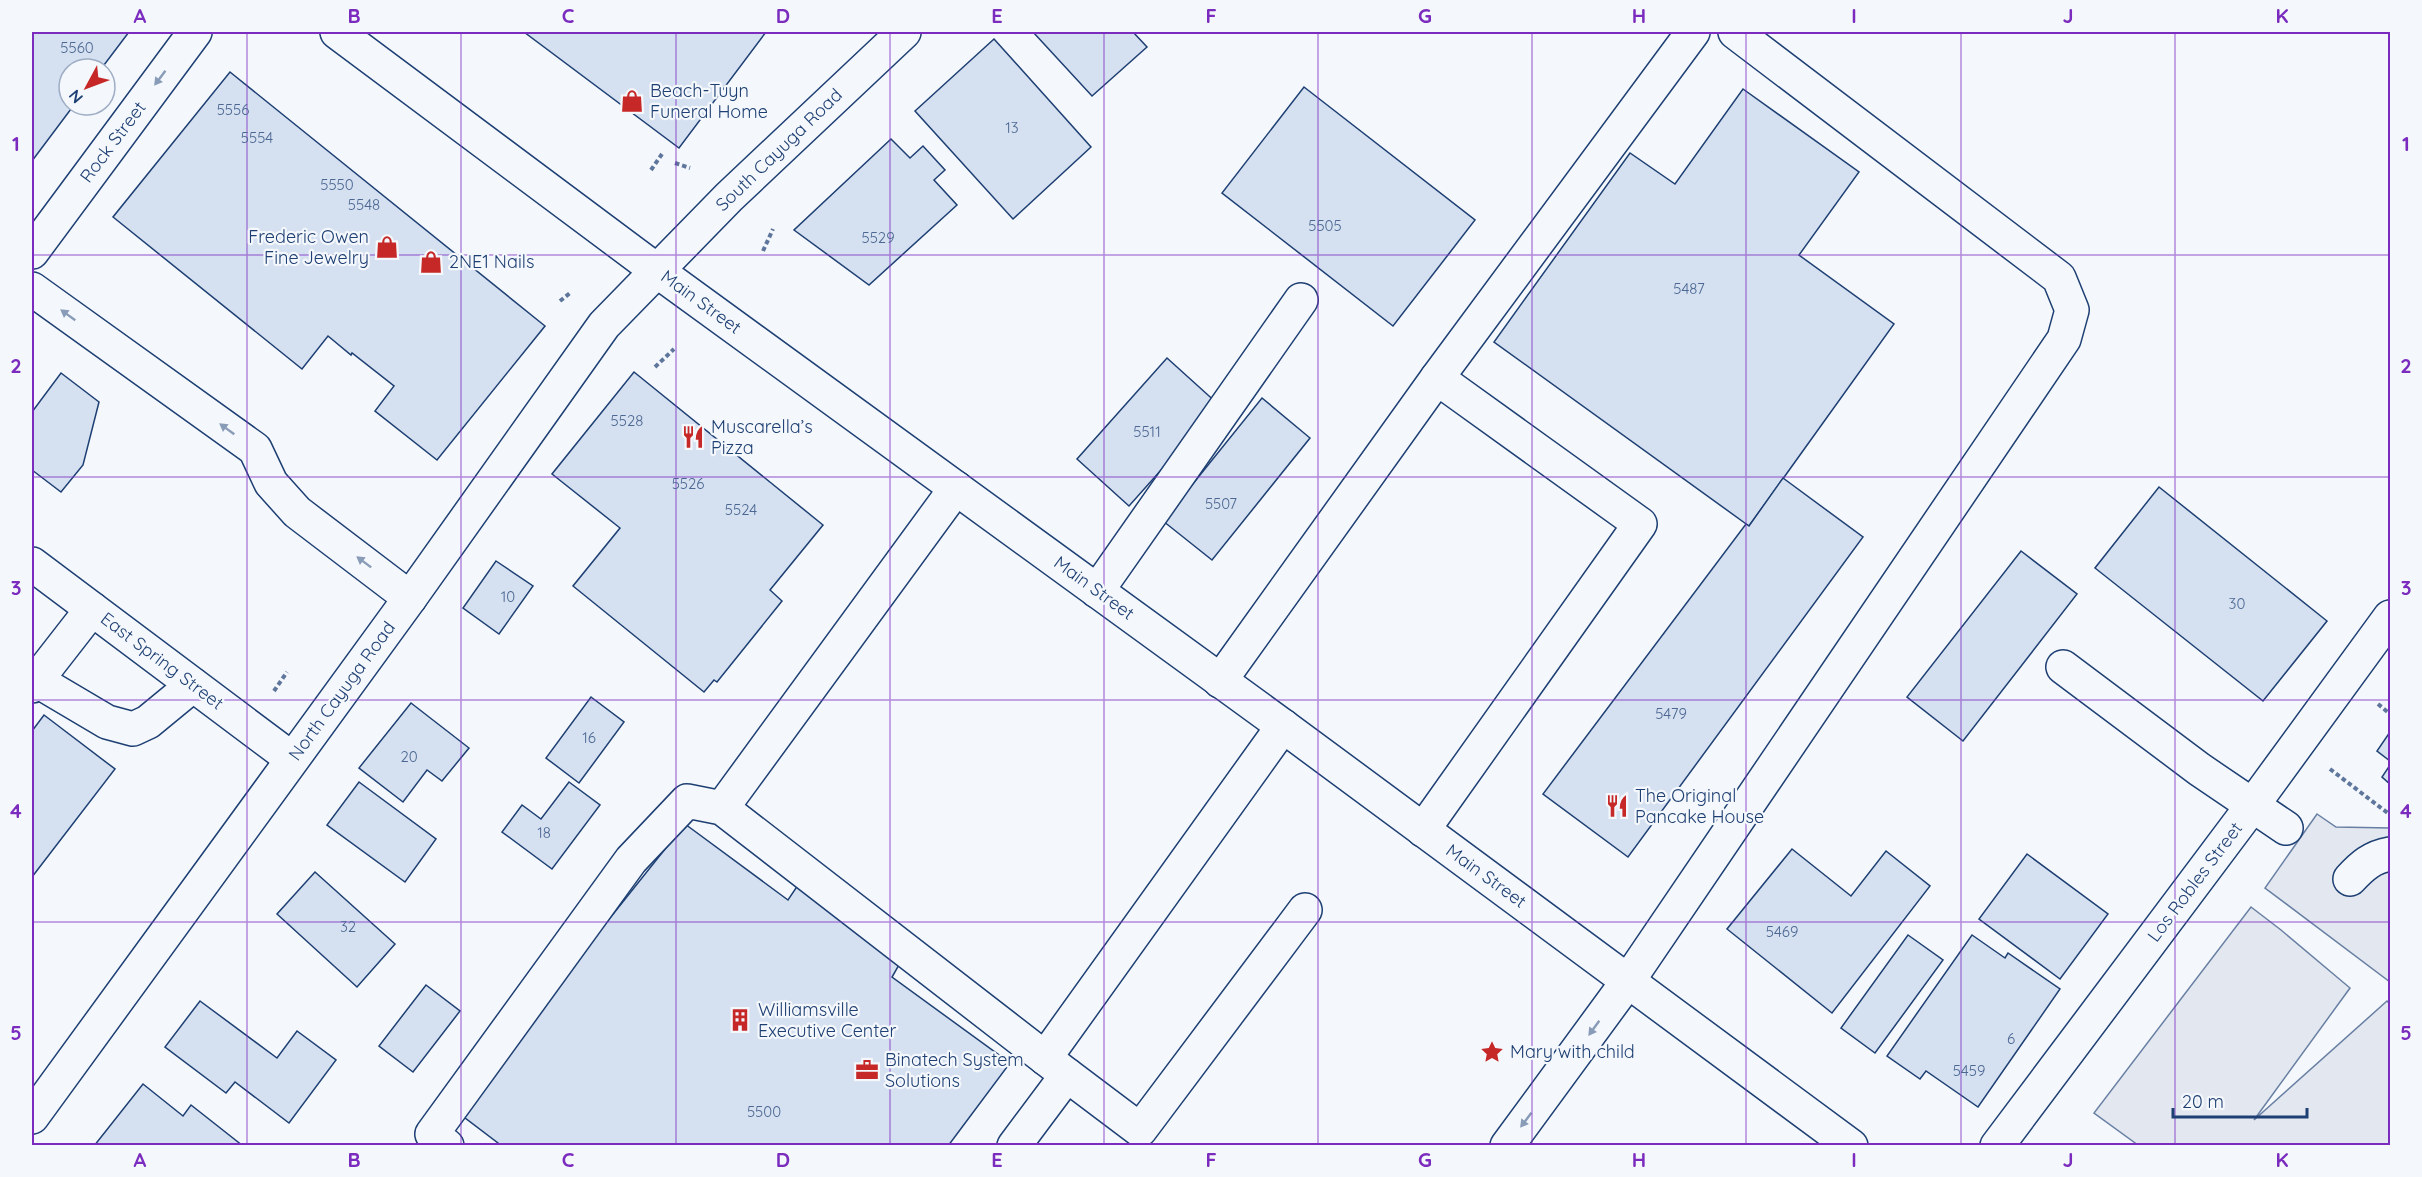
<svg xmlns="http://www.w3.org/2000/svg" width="2422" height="1177" viewBox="0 0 2422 1177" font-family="Quicksand,sans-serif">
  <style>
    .parking { fill: #e3e8f0; stroke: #687fa3; stroke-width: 1.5 }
    .building { fill: #d5e0f0; stroke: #1d3f73; stroke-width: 1.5 }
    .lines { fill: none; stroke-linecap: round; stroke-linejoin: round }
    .minor-casing { stroke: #1d3f73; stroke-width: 36 }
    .major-casing { stroke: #1d3f73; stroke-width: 36 }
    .path { stroke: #5e769c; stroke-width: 4; stroke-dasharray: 4.5 3; stroke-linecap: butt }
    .minor { stroke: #f4f7fb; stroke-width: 33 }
    .major { stroke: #f4f7fb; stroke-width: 33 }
    .oneway { fill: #889bb7 }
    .grid { fill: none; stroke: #7b2cbf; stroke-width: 1.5; stroke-opacity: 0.55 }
    .labels { text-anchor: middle; stroke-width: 4.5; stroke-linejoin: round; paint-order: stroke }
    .number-label { font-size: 15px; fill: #4b6792 }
    .poi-label { font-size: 18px; fill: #1d3f73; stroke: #f4f7fb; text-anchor: start }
    .street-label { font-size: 18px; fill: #1d3f73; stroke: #f4f7fb }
    .neatline { fill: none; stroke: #7b2cbf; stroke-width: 2 }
    .grid-label { font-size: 20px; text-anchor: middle; font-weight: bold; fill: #7b2cbf }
  </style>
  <rect width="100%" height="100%" fill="#f4f7fb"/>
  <!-- parking -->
  <g class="parking">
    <polygon points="2317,814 2336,827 2390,828 2390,982 2265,888"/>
    <polygon points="2251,907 2281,930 2350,988 2254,1120 2387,1001 2390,1004 2390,1145 2138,1145 2094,1113"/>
  </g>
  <!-- building -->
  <g class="building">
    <polygon points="32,32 129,32 101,69 69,69 69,105 74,105 32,161"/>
    <polygon points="524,32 766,32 679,148"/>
    <polygon points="1033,32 1133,32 1147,47 1092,96"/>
    <polygon points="994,39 1091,147 1013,219 915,111"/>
    <polygon points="230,72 545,326 437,460 375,411 394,386 352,353 351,355 328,336 302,369 113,217"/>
    <polygon points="1304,87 1475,220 1393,326 1222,193"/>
    <polygon points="1743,89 1859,172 1799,255 1894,324 1749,526 1494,342 1630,153 1675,184"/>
    <polygon points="891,139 910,158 923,146 945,170 934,180 957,205 869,285 794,230"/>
    <polygon points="1167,358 1219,405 1129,506 1077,459"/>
    <polygon points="634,372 823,525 770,590 782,601 717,682 714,680 704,692 573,586 620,528 552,474"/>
    <polygon points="61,373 99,402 83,465 61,492 32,470 32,412"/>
    <polygon points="1262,398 1310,438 1212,560 1163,521"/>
    <polygon points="1783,478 1863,537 1628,857 1543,794 1746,524 1749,526"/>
    <polygon points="2159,487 2327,621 2263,701 2095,568"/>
    <polygon points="2021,551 2077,594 1963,741 1907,697"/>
    <polygon points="496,561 533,586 499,634 463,608"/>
    <polygon points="591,697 624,722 579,783 546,758"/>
    <polygon points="411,703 469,748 442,781 427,770 403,802 359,768"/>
    <polygon points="44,715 115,769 32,877 32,731"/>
    <polygon points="2390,732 2390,761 2377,751"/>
    <polygon points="2390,765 2390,784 2382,777"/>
    <polygon points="359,782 436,839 405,882 327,825"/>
    <polygon points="569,782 600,805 552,869 502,832 522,805 541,819"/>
    <polygon points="685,824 788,900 800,882 903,958 892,977 1010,1063 948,1146 502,1146 456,1111"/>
    <polygon points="1792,849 1851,896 1886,851 1930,886 1832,1013 1727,929"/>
    <polygon points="2027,854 2108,914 2060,979 1979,919"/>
    <polygon points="315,872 395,944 357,987 277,914"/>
    <polygon points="1908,935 1943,960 1875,1053 1841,1028"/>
    <polygon points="1972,935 2005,958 2008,953 2060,989 1978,1107 1926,1071 1920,1079 1887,1056"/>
    <polygon points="426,985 460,1011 413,1072 379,1046"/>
    <polygon points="200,1001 277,1058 297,1031 336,1060 289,1123 235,1082 226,1093 165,1047"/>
    <polygon points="143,1084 183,1116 191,1105 243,1146 94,1146"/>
  </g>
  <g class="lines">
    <!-- minor casing -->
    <g class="minor-casing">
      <g id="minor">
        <polyline points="32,252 195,32"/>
        <polyline points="32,289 255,449 271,483 297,512 410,598"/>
        <polyline points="1437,378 1693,32"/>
        <polyline points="32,564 292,759"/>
        <polyline points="1097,591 1301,300"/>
        <polyline points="2063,667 2199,769 2286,828"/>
        <polyline points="36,680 107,722 133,729 148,722 193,685"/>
        <polyline points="1220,681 1437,378 1640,524 1423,830"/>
        <polyline points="32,686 92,609"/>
        <polyline points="722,808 956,488"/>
        <path d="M2350,879c12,-13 22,-22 40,-25"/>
        <polyline points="1045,1058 1283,726"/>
        <polyline points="32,1117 410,598 604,325 729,197 904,32"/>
        <polyline points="447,1146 432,1134 631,860 687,801 722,808 1067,1075"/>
        <polyline points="1014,1146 1067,1075 1140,1130 1305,910"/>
        <polyline points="1507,1146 1628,981 2064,339 2072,310 2059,278 1735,32"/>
        <polyline points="1997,1146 2252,806 2390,617"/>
      </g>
    </g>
    <!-- major casing -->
    <g class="major-casing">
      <polyline id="major" points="337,32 656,270 1283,726 1851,1146"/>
    </g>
    <!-- path -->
    <g class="path">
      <polyline points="675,163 690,168"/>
      <polyline points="651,170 662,154"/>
      <polyline points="763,251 773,229"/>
      <polyline points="560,301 570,293"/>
      <polyline points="655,367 674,349"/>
      <polyline points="274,691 287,672"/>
      <polyline points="2378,704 2390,714"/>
      <polyline points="2330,769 2389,814"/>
    </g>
    <!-- minor -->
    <use href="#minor" class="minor"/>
    <!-- major -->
    <use href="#major" class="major"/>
  </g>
  <!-- one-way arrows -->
  <defs><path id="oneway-solid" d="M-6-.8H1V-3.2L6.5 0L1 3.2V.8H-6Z" transform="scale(1.5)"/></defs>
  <g class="oneway">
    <use href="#oneway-solid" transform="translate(160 78) rotate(127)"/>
    <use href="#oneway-solid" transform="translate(68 315) rotate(-144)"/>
    <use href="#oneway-solid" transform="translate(227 429) rotate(-144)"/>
    <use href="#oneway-solid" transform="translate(364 562) rotate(-143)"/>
    <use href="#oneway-solid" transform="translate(1594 1028) rotate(126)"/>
    <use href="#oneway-solid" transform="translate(1526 1120) rotate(127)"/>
  </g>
  <!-- grid -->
  <path class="grid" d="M247,32v1114M461,32v1114M676,32v1114M890,32v1114M1104,32v1114M1318,32v1114M1532,32v1114M1746,32v1114M1961,32v1114M2175,32v1114M32,255h2358M32,477h2358M32,700h2358M32,922h2358"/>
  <!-- icons -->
  <defs>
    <g id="shop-bare" transform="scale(1.8)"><path d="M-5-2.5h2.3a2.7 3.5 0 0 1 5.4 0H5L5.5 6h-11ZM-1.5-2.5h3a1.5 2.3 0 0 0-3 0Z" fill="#c62828" stroke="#f4f7fb" stroke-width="2.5" paint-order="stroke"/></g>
    <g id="restaurant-bare" transform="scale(1.8)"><path d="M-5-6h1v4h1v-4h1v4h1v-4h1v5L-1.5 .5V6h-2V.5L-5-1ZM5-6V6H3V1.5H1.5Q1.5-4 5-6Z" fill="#c62828" stroke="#f4f7fb" stroke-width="2.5" paint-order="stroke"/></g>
    <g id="building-bare" transform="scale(1.8)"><path d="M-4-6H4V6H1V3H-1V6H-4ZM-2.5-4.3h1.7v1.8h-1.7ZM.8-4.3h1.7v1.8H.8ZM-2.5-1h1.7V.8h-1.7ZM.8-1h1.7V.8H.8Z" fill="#c62828" stroke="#f4f7fb" stroke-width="2.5" paint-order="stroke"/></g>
    <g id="sight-bare" transform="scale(1.8)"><path d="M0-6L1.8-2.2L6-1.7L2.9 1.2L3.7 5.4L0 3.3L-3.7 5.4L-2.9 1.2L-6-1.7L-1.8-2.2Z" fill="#c62828" stroke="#f4f7fb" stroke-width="2.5" paint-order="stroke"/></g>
    <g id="office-bare" transform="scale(1.8)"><path d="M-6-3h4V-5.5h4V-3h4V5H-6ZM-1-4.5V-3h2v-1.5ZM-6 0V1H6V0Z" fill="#c62828" stroke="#f4f7fb" stroke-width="2.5" paint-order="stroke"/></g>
  </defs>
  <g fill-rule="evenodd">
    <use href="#shop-bare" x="632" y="101"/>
    <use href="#shop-bare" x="387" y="247"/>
    <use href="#shop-bare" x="431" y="262"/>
    <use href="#restaurant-bare" x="693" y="437"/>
    <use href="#restaurant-bare" x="1617" y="806"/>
    <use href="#building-bare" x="740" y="1020"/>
    <use href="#sight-bare" x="1492" y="1052"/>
    <use href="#office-bare" x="867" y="1070"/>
  </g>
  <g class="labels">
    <!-- number labels -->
    <g class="number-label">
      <text x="77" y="53">5560</text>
      <text x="233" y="115">5556</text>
      <text x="1012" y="133">13</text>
      <text x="257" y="143">5554</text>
      <text x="337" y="190">5550</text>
      <text x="364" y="210">5548</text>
      <text x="1325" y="231">5505</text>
      <text x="878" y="243">5529</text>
      <text x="1689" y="294">5487</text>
      <text x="627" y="426">5528</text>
      <text x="1147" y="437">5511</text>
      <text x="688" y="489">5526</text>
      <text x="1221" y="509">5507</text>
      <text x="741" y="515">5524</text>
      <text x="508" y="602">10</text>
      <text x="2237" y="609">30</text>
      <text x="1671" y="719">5479</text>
      <text x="589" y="743">16</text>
      <text x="409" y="762">20</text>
      <text x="544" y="838">18</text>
      <text x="348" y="932">32</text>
      <text x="1782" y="937">5469</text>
      <text x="2011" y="1044">6</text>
      <text x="1969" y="1076">5459</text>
      <text x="764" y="1117">5500</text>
    </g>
    <!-- poi labels -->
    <g class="poi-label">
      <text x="650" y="97">Beach-Tuyn<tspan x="650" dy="21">Funeral Home</tspan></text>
      <text x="369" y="243" text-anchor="end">Frederic Owen<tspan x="369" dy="21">Fine Jewelry</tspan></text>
      <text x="449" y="268">2NE1 Nails</text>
      <text x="711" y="433">Muscarella’s<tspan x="711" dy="21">Pizza</tspan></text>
      <text x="1635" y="802">The Original<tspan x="1635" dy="21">Pancake House</tspan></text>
      <text x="758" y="1016">Williamsville<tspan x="758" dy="21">Executive Center</tspan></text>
      <text x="1510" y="1058">Mary with child</text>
      <text x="885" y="1066">Binatech System<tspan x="885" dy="21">Solutions</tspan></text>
    </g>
    <!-- street labels -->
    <g class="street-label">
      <text transform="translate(113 142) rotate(-53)" y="6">Rock Street</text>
      <text transform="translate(779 150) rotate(-44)" y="6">South Cayuga Road</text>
      <text transform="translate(701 302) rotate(36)" y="6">Main Street</text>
      <text transform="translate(1094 588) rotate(36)" y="6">Main Street</text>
      <text transform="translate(162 661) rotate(37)" y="6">East Spring Street</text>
      <text transform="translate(342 691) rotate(-54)" y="6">North Cayuga Road</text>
      <text transform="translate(1486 876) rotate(36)" y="6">Main Street</text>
      <text transform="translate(2195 882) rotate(-53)" y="6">Los Robles Street</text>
    </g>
  </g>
  <!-- border -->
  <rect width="2422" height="1177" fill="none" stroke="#f4f7fb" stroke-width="66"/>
  <!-- north arrow -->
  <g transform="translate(87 87) rotate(229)"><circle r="28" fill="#f4f7fb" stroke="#9eadc5" stroke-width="1.5"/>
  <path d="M0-4.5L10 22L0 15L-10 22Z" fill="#c62828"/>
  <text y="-9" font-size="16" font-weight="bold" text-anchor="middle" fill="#1d3f73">N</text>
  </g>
  <!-- scale -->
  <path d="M2173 1108v9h134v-9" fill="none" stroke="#1d3f73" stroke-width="3"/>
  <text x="2182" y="1108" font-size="18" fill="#1d3f73" stroke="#f4f7fb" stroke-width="4.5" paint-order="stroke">20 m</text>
  <rect x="33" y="33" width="2356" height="1111" class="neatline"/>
  <g class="grid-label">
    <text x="140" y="23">A</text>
    <text x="354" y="23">B</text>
    <text x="568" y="23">C</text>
    <text x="783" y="23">D</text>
    <text x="997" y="23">E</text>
    <text x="1211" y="23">F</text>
    <text x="1425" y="23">G</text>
    <text x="1639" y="23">H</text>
    <text x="1854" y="23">I</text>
    <text x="2068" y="23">J</text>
    <text x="2282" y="23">K</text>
    <text x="16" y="151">1</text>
    <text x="2406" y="151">1</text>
    <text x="16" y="373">2</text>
    <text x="2406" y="373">2</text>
    <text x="16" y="595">3</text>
    <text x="2406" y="595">3</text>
    <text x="16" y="818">4</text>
    <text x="2406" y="818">4</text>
    <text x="16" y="1040">5</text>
    <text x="2406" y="1040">5</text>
    <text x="140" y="1167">A</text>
    <text x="354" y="1167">B</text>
    <text x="568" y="1167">C</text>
    <text x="783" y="1167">D</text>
    <text x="997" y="1167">E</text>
    <text x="1211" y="1167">F</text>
    <text x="1425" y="1167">G</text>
    <text x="1639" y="1167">H</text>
    <text x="1854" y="1167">I</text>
    <text x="2068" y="1167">J</text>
    <text x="2282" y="1167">K</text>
  </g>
</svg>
